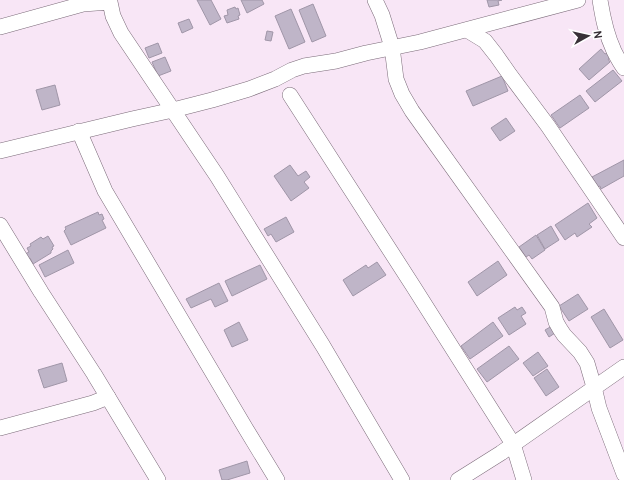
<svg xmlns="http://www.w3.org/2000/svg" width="624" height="480" viewBox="0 0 624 480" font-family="Overpass,sans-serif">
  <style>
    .building { fill: #bfb5c8; stroke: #a096a8 }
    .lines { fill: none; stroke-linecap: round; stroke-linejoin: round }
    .minor-casing { stroke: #7b6b79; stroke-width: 16 }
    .minor { stroke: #fff; stroke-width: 15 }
  </style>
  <rect width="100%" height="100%" fill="#f8e6f6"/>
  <!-- building -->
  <g class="building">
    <polygon points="197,0 211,0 221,19 210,25"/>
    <polygon points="241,0 262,0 264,4 247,13"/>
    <polygon points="487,0 502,0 498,1 499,5 489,7"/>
    <polygon points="313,4 326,36 312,42 299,10"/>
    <polygon points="235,7 236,9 238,8 240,15 238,16 239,19 227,23 224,16 228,15 227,10"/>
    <polygon points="291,9 305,42 289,49 275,16"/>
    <polygon points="189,19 193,28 182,33 178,23"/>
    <polygon points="267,31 273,32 271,41 265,40"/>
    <polygon points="158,43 162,53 149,58 145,48"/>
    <polygon points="601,49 605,54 607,53 611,57 608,59 610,62 589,80 579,69"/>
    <polygon points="165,57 171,71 158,76 152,62"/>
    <polygon points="613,70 622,81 595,102 586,91"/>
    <polygon points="502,76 508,91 473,106 466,91"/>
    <polygon points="55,85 60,105 42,110 36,90"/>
    <polygon points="580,95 589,108 560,128 551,115"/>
    <polygon points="506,118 515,131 500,141 491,128"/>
    <polygon points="624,160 624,176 601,189 600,186 597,187 592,177"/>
    <polygon points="290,165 298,176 306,171 310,177 304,182 309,188 291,201 274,176"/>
    <polygon points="588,203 597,218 589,224 592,227 577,237 575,233 565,240 555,225"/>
    <polygon points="98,212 99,215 102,214 104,219 102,220 106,228 71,245 64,231 66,229 65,227"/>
    <polygon points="286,217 294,232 276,242 271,234 268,236 264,229"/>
    <polygon points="551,226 559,240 545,249 537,235"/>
    <polygon points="536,235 545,250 532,259 529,255 526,257 519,247"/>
    <polygon points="48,236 54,246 52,247 53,249 51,251 51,253 33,264 30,258 28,259 25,254 29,252 27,248 31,246 30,244 41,237 43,239"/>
    <polygon points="68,250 74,263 45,277 39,265"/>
    <polygon points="498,261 507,275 477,296 468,282"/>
    <polygon points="377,262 386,275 353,296 343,280 366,265 368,268"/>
    <polygon points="260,265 267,279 232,296 225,281"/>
    <polygon points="219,283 228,301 215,307 211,299 191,308 186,299"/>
    <polygon points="578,294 588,309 569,321 559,306"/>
    <polygon points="515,307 517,310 522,307 526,313 521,316 526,324 509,335 498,318"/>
    <polygon points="604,309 623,340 610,348 591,317"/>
    <polygon points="239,322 248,340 232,347 224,330"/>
    <polygon points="493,322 503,336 470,359 461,346"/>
    <polygon points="552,326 555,333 549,337 545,330"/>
    <polygon points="509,346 519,359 487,382 477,369"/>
    <polygon points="538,352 548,366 533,376 523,363"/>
    <polygon points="62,363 67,381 44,388 38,370"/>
    <polygon points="547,369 559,387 546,396 534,378"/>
    <polygon points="247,461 250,473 227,480 222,480 219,470"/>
  </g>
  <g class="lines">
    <!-- minor casing -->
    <g class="minor-casing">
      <g id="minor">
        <polyline points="375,0 382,15 392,47 396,79 402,94 412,111 552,307 556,322 560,329 564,335 580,352 587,363 594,387 599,408 624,474"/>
        <path d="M600,0c3,19 6,34 14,51 3,6 6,12 10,17"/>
        <polyline points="0,27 83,4 110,2 113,16 121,33 217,176 323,346 402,480"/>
        <polyline points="467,30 485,41 496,55 510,75 548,126 624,238"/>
        <polyline points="290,95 413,286 513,444 524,480"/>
        <polyline points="79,131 105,191 246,429 277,480"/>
        <polyline points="0,151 132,119 173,110 212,100 249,89 275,79 292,70 304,66 336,61 366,53 420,42 578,0"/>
        <polyline points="0,225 41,292 94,374 158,480"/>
        <polyline points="0,428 93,403 108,397"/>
        <polyline points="458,480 501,453 624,367"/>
      </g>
    </g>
    <!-- minor -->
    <use href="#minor" class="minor"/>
  </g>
  <!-- north arrow -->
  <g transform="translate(588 36) rotate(82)" stroke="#ffffff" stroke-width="3" paint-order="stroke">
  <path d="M0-3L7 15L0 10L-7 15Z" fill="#383137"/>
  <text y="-6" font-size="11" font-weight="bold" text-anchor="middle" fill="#383137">N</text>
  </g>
</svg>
